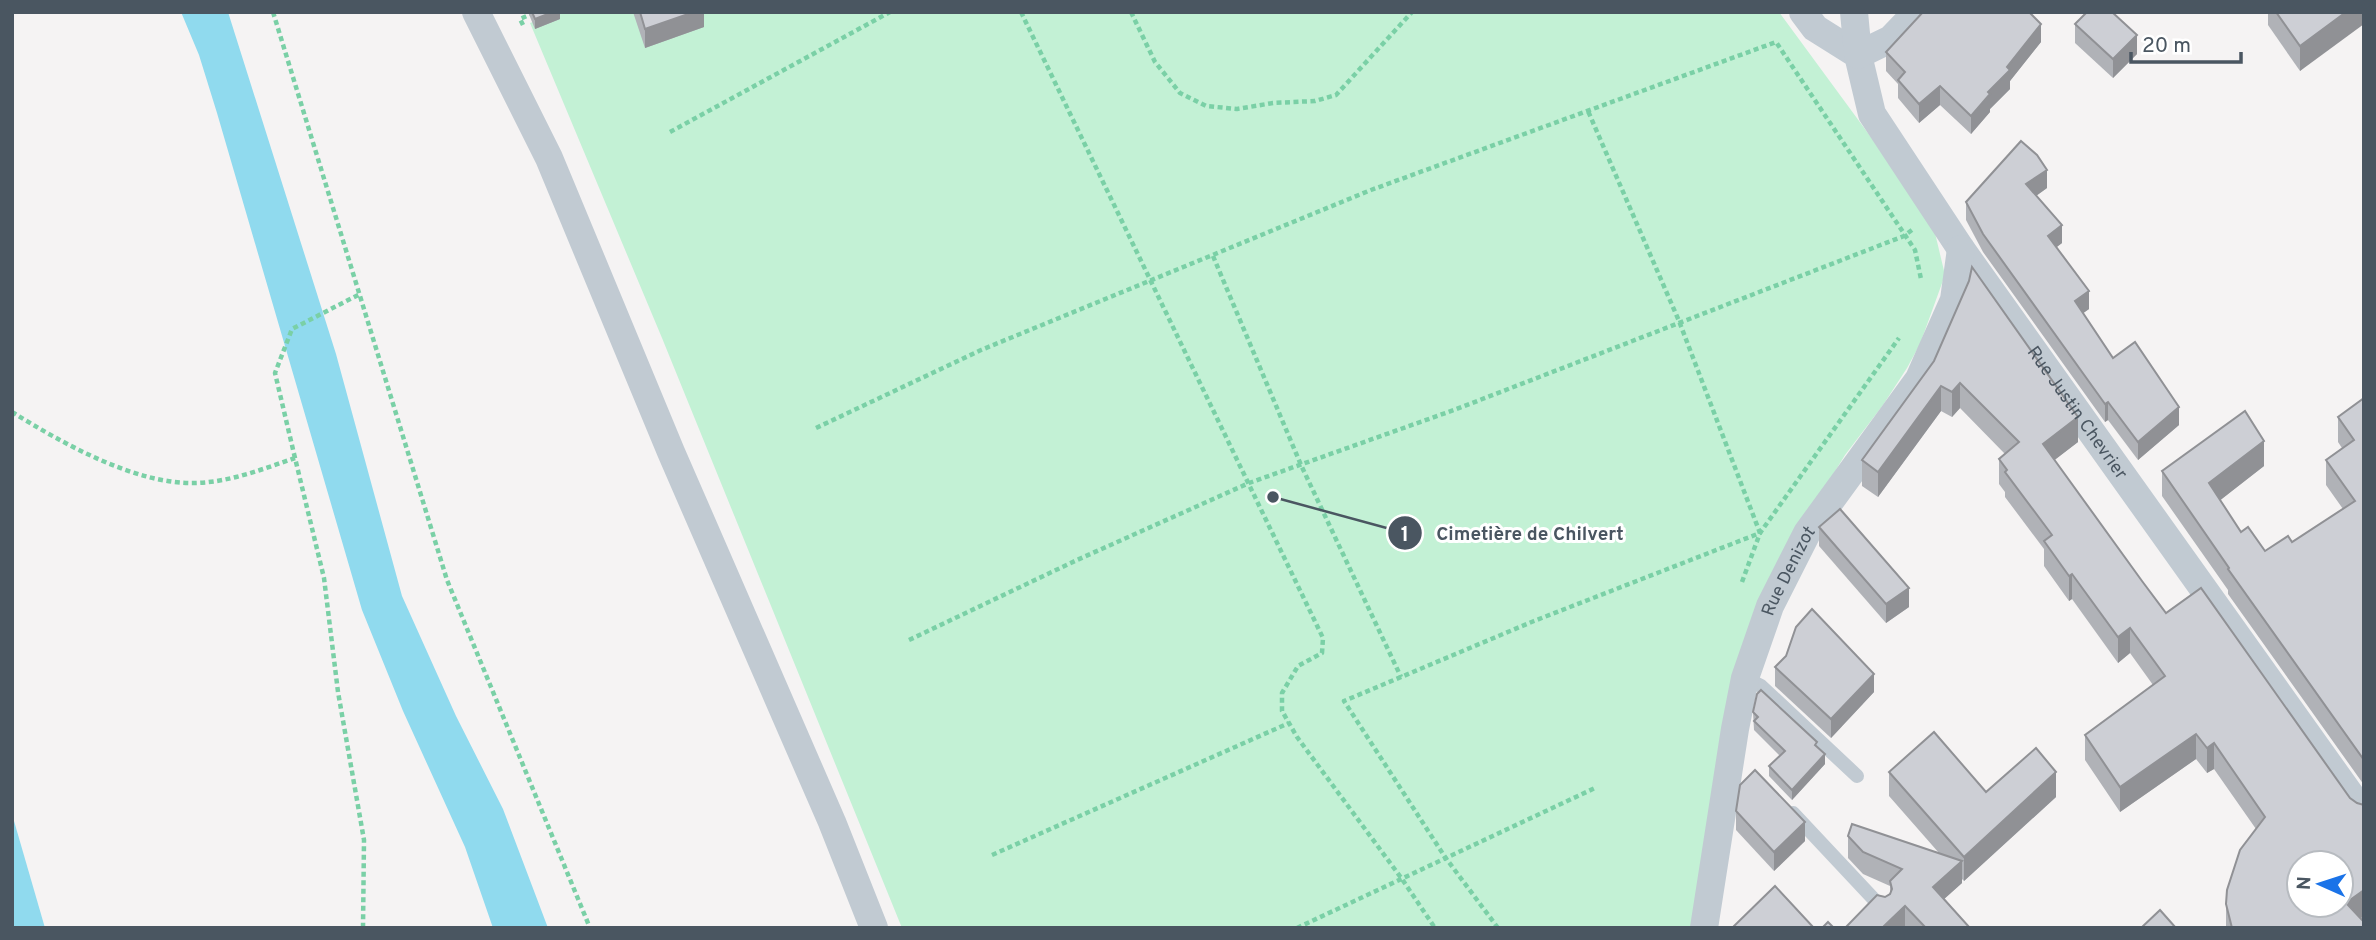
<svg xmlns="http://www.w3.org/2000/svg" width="2376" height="940" viewBox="0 0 2376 940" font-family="Overpass,sans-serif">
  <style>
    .green { fill: #c3f1d5 }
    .water { fill: #90daee }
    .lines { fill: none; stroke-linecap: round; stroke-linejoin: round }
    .path { stroke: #7ad0a6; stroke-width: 4.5; stroke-dasharray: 5 3.5; stroke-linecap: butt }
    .service { stroke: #c1cad2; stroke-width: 14 }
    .minor { stroke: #c1cad2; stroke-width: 28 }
    .wall { fill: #b0b2b7 }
    .shaded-wall { fill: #909195 }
    .building { fill: #cdcfd5; stroke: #909195; stroke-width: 2; fill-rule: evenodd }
    .labels { text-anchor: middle; stroke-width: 6; stroke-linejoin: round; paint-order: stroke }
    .street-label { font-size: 18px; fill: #4a5661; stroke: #fff }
    .leader { fill: none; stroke: #4a5661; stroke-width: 2.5 }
    .callout-dot { fill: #4a5661; stroke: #fff; stroke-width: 2.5 }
    .mark-label { font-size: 21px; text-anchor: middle; font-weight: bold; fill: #fff }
    .callout-label { font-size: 19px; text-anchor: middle; font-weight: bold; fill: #4a5661; stroke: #fff; stroke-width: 6; stroke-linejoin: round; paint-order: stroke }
  </style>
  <rect width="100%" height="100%" fill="#f5f3f3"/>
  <!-- green -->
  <polygon class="green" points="561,12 1779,12 1873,140 1935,233 1945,275 1920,344 1907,368 1883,405 1845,455 1793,540 1692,928 902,928 662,338 530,23"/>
  <!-- water -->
  <g class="water">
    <polygon points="181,12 228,12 336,354 402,596 456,716 503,809 548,928 493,928 465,847 403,711 362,610 217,113 199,55"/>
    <polygon points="12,814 45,928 12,928"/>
  </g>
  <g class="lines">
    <!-- path -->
    <g class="path">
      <polyline points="273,12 447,580 590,928"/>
      <polyline points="1021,12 1323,638 1322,653 1298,666 1282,693 1282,711 1297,737 1402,879 1435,928"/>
      <polyline points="1131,12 1155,62 1180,93 1206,106 1237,109 1273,103 1315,101 1336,95 1412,12"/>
      <polyline points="523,25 520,19 536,12"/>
      <polyline points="670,132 890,12"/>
      <polyline points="1213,256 1301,465 1401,677"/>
      <path d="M12,412c50,31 124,73 184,71 34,-1 67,-14 99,-25l29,120 14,114 26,148 -1,88"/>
      <polyline points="816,428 981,350 1371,190 1776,42 1915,250 1921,279"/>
      <polyline points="295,458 275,373 292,329 360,294"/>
      <polyline points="1742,582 1760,533 1899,338"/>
      <polyline points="909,640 1077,560 1249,483 1454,410 1904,236 1912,230"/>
      <polyline points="992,855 1289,723"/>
      <polyline points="1297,928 1597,787"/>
      <polyline points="1498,928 1445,857 1344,701 1534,621 1760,533 1679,321 1588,111"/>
    </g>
    <!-- service -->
    <g class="service">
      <polyline points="1745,678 1761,686 1857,776"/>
      <polyline points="1793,813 1883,909"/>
    </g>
    <!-- minor -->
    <g class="minor">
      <polyline points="476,12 549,158 671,452 832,822 874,928"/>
      <path id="s1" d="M1803,12l12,16 43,27 14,59 89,135 403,565"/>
      <polyline points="1854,12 1858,55 1891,39 1917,12"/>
      <path id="s2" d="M1704,928l31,-199 10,-51 25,-72 37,-73 112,-154 35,-79 7,-51"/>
    </g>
  </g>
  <!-- wall -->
  <g class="wall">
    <polygon points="528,12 560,12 560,19 535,29"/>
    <polygon points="633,12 704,12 704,27 645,48"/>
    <polygon points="2268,12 2364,12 2300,71 2268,25"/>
    <polygon points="2075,24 2137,54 2113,78 2075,43"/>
    <polygon points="2041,42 2010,81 2010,89 1990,109 1990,112 1971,134 1940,105 1919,123 1898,98 1898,84 1886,71 1886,52"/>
    <polygon points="2047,188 2036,196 2062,243 2056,247 2089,309 2083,313 2113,358 2179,425 2138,460 2108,420 2105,422 1983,252 1966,220 1966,202"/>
    <polygon points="1934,361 2078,442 2054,460 2364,916 2360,918 2364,928 2226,928 2226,904 2256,829 2214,769 2207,773 2196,759 2120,812 2085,760 2085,735 2153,685 2130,653 2118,663 2072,599 2069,601 2044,566 2044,549 2005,497 2005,492 1999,484 1999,459 2005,454 1960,408 1952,417 1941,411 1878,497 1862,486 1862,460"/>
    <polygon points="2364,398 2364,785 2228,594 2228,590 2162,496 2162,471 2264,466 2220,500 2241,532 2265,551 2292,542 2343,509 2326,485 2326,460 2342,448 2338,442 2338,417"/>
    <polygon points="1819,527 1909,607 1886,623 1819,546"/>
    <polygon points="1775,667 1874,692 1831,738 1775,686"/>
    <polygon points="1753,712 1817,747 1825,764 1792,800 1769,776 1769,766 1780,756 1754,730"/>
    <polygon points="1889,772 1986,792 2056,797 1964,881 1962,879 1962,883 1944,899 1970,928 1845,928 1890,893 1890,886 1863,874 1848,858 1848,836 1939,853 1889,796"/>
    <polygon points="1736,811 1805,841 1774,871 1736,830"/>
  </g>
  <!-- shaded-wall -->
  <g class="shaded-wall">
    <polygon points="553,12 560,12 560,19 535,29 535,19"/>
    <polygon points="694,12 704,12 704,27 645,48 645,29"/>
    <polygon points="2346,12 2364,12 2364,24 2300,71 2300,46"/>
    <polygon points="2041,24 2041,42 2010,81 2010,89 1990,109 1990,112 1971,134 1971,116 2007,67"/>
    <polygon points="2137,35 2137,54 2113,78 2113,59"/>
    <polygon points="1940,86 1940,105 1919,123 1919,104"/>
    <polygon points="2047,170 2047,188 2026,203 2026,184"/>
    <polygon points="2062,225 2062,243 2048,254 2048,236"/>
    <polygon points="2089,291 2089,309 2075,319 2075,301"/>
    <polygon points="1960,383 1960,408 1952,417 1952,392"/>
    <polygon points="1941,386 1941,411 1878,497 1878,472"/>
    <polygon points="2108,402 2108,420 2105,422 2105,404"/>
    <polygon points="2179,407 2179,425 2138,460 2138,442"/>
    <polygon points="2078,417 2078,442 2043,469 2043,444"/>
    <polygon points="2264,441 2264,466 2209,509 2209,483"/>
    <polygon points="2072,574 2072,599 2069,601 2069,576"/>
    <polygon points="1909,588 1909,607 1886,623 1886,604"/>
    <polygon points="2130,628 2130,653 2118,663 2118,637"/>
    <polygon points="1874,674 1874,692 1831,738 1831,719"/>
    <polygon points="2196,734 2196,759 2120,812 2120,787"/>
    <polygon points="2214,743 2214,769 2207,773 2207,748"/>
    <polygon points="1825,754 1825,764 1792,800 1792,790"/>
    <polygon points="2056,772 2056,797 1964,881 1964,857"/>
    <polygon points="1805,822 1805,841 1774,871 1774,852"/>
    <polygon points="1962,861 1962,883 1933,909 1933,887"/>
    <polygon points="2364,890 2364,916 2347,928 2346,903"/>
    <polygon points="1905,906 1905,928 1882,928"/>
  </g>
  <!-- building -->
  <g class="building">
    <polygon points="532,12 553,12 535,19"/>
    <polygon points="640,12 694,12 645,29"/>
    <polygon points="1923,12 2029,12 2041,24 2007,67 2010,70 1988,92 1990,94 1971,116 1940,86 1919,104 1898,80 1905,72 1886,52"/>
    <polygon points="2087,12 2112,12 2137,35 2113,59 2075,24"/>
    <polygon points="2276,12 2346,12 2300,46"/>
    <polygon points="2021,141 2037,155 2047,170 2026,184 2062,225 2048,236 2089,291 2075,301 2113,358 2135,342 2179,407 2138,442 2108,402 2105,404 1983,234 1966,202"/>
    <path d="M1972,267l106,150 -35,27 99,137 24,32 35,-25 149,210 7,5 7,2v85l-18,13 18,19v6h-132l-6,-24 1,-14 13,-40 25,-33 -51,-74 -7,5 -11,-14 -76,53 -35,-52 80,-59 -35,-48 -12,9 -46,-63 -3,2 -25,-35 8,-6 -47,-63 2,-2 -8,-11 20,-17 -59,-59 -8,9 -11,-6 -63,86 -16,-12 72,-99 35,-80zM2299,863h42v42h-42z"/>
    <polygon points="2364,398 2364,760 2228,569 2229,568 2162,471 2245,411 2264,441 2209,483 2241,532 2248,527 2265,551 2288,536 2292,542 2355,501 2326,460 2354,440 2338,417"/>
    <polygon points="1840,509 1909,588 1886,604 1819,527"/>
    <polygon points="1812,609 1874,674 1831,719 1775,667 1786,656 1796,627"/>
    <polygon points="1761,690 1817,742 1815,745 1825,754 1792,790 1769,766 1785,751 1754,721 1758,717 1753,712 1757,694"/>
    <polygon points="1934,732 1986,792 2036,748 2056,772 1964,857 1889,772"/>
    <polygon points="1755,770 1805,822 1774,852 1736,811 1740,785"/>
    <polygon points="1852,824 1962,861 1933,887 1970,928 1926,928 1905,906 1882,928 1845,928 1877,895 1885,897 1890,894 1892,889 1890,881 1902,869 1863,852 1848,836"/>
    <polygon points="1775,886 1814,928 1732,928"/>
    <polygon points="2160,910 2176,928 2141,928"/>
    <polygon points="1828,922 1834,928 1822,928"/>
  </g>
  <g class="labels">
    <!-- street labels -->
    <g class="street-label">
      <text dy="6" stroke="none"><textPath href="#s1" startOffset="494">Rue Justin Chevrier</textPath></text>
      <text dy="6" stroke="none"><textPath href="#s2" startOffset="369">Rue Denizot</textPath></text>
    </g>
  </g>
  <!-- callouts -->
  <path class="leader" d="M1273 497L1405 533"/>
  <g class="callout-dot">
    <circle cx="1273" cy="497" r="7"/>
    <circle cx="1405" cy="533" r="18"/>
  </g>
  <g class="mark-label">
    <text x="1405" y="541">1</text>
  </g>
  <g class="callout-label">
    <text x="1530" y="540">Cimetière de Chilvert</text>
  </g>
  <!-- border -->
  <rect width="2376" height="940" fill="none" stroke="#4a5661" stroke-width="28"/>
  <!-- north arrow -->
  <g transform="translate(2320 884) rotate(273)"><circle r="33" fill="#ffffff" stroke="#b7bbc0" stroke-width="2"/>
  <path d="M0-5L12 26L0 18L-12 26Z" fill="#1a73e8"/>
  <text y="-10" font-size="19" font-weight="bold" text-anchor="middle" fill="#4a5661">N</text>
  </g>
  <!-- scale -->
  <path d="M2131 52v10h110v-10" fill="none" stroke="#4a5661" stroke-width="3.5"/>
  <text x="2142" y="52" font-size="21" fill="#4a5661" stroke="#ffffff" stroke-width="5" paint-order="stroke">20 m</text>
</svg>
